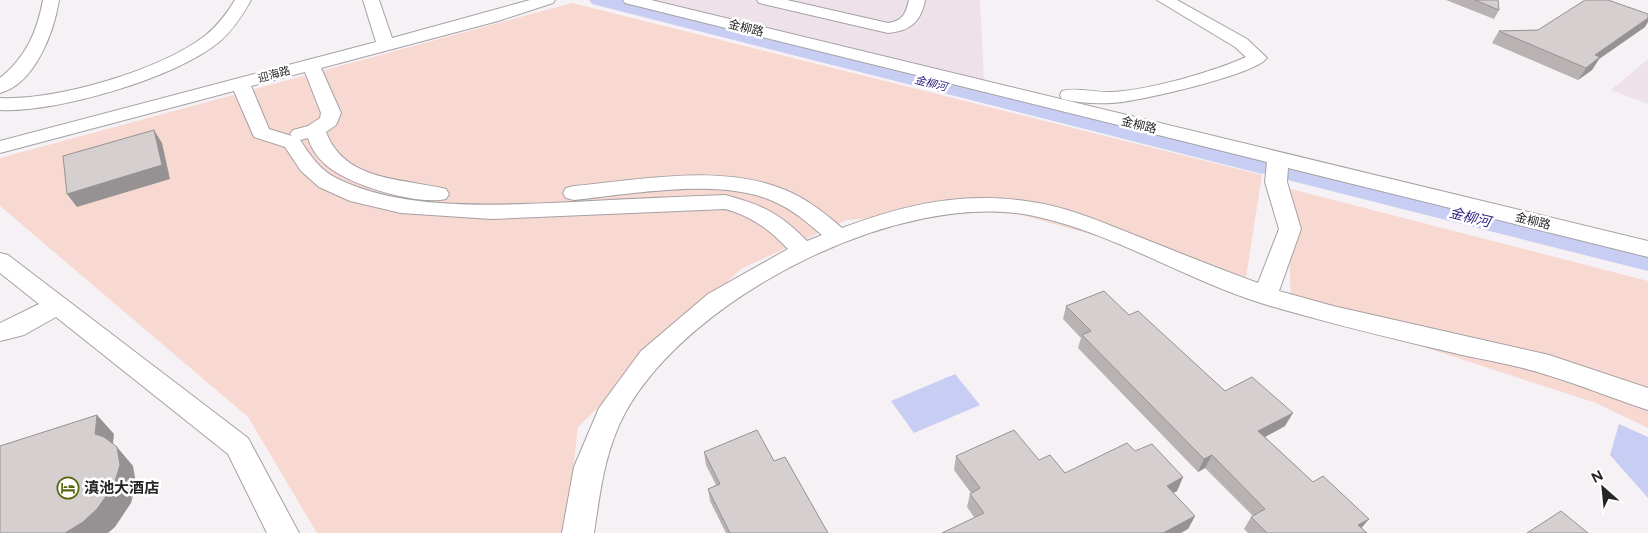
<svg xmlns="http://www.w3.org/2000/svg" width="1648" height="533" viewBox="0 0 1648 533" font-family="Figtree,'Noto Sans SC',sans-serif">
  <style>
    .built { fill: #eee1ea }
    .green { fill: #f7d9d2 }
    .water { fill: #c8cef3 }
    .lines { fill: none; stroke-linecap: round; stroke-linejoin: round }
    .river { fill: #c8cef3; fill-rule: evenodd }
    .minor-casing { stroke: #a6a0a4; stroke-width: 2 }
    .minor { fill: #fff; fill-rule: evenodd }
    .wall { fill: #b8b2b3 }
    .shaded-wall { fill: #969192 }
    .building { fill: #d6cfd0; stroke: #969192 }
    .labels { text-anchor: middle; stroke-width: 5; stroke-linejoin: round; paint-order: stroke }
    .far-street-label { font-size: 11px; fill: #262425; stroke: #fff }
    .far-water-label { font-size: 11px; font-style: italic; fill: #281b81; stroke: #fff }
    .street-label { font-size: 12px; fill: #262425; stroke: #fff }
    .water-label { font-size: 14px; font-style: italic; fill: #281b81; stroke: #fff }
    .near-poi-label { font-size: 15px; font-weight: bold; fill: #262425; stroke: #fff; text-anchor: start }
  </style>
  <rect width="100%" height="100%" fill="#f6f1f5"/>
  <!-- built -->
  <g class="built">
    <polygon points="640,0 980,0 984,82"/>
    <polygon points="1648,59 1648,104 1611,90"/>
  </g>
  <!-- green -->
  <g class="green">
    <polygon points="572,3 1262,175 1246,277 996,208 847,220 741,269 578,427 566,533 317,533 248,417 0,206 0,158"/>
    <polygon points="1287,188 1648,281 1648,428 1596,403 1291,304"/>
  </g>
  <!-- water -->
  <g class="water">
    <polygon points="955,374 980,405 914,433 891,401"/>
    <polygon points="1619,424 1648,437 1648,498 1610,455"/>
  </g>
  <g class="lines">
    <!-- river -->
    <g class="river">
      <polygon points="589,0 624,0 1271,160 1275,166 1271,172 1262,174 592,4"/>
      <polygon points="1293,165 1648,251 1648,271 1284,179 1280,173 1284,167"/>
    </g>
    <!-- minor casing -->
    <g class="minor-casing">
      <g id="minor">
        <path d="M43,0h16c-5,32 -24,84 -59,93v-15c26,-21 37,-46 43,-78z"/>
        <path d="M235,0h16c-9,16 -18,30 -32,42 -43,36 -163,71 -219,68v-12c56,3 161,-28 206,-63 12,-10 21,-22 29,-35z"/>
        <path d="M363,0h16l13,38 138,-38h25l-2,3 -55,18 -177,47 20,45 -5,12 -10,7c19,50 76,46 120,57l3,5 -3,5c-28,7 -101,-15 -121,-35 -8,-7 -14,-16 -17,-26l-8,2c10,15 20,30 36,38 67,34 164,27 237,24 50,-3 101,-5 152,-7 38,10 54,18 82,46l15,-6c-14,-12 -29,-25 -47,-33 -53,-25 -143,-8 -201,-2l-8,-2 -3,-5 3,-5 8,-2c69,-6 153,-24 218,7 19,9 35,22 50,35 64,-24 122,-37 190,-26 36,5 72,21 105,34 40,16 80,32 121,47l21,-54 -14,-47 2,-20 -642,-159 -2,-3h28l997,241v16l-360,-89 -1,14 14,47 -22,62 54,15 216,49 99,33v22c-34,-11 -67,-25 -101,-35 -27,-9 -57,-14 -85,-20 -63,-15 -126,-30 -188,-48 -82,-23 -156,-73 -240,-91 -132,-28 -345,80 -409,197 -20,37 -25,79 -31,120h-32l12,-66 25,-59 42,-57 67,-57 80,-45c-19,-20 -37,-33 -63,-40l-233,10 -91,-6 -51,-12 -31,-14 -18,-16 -16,-24 -31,-10 -20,-46 -234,62v-12l376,-99zM305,72l16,41 -1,5 -12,8 -15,4 -3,4 2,2 -23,-7 -18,-43z"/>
        <path d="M757,0h30l101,23c15,-2 18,-10 21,-23h16c-4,22 -15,31 -37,33l-129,-30z"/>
        <path d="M1157,0h20l70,39 20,19c-12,17 -131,44 -155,45 -17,1 -33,0 -50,-4l-2,-4 2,-4c16,-4 34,2 50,1 37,-2 101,-20 134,-35l-11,-10z"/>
        <polygon points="0,253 8,255 248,438 299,533 267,533 228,454 56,317 24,335 0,341 0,323 39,304 0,273"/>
      </g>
    </g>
    <!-- minor -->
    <use href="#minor" class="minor"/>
  </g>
  <!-- wall -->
  <g class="wall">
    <polygon points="1446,0 1498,0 1499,10 1494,19"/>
    <polygon points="1645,27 1599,59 1592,70 1578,80 1492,43 1499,31"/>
    <polygon points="1066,306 1129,315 1225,391 1285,426 1265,437 1367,533 1248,533 1244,529 1251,517 1253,516 1205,468 1198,472 1078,348 1081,338 1063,319"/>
    <polygon points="1135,451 1183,477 1177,491 1173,493 1195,516 1188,529 974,517 967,507 970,494 971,493 954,470 956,456 1039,460 1065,473"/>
    <polygon points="704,452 774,461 828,533 726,533 710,501 708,489 716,485 706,465"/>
  </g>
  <!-- shaded-wall -->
  <g class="shaded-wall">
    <polygon points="1648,18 1648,22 1645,27 1599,59 1592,70 1578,80 1595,55"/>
    <polygon points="154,130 162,143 170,179 77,207 67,194"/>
    <polygon points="1293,413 1285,426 1252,444 1258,431"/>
    <polygon points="97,415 114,434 112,453 95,434"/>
    <polygon points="117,447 133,466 136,483 131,503 115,527 108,533 65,533"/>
    <polygon points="1212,455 1205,468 1198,472 1204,459"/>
    <polygon points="1183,477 1177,491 1161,499 1167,486"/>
    <polygon points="1195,516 1188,529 1181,533 1163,533"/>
    <polygon points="1369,519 1359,531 1358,525"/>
  </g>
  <!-- building -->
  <g class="building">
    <polygon points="1475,0 1498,0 1499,10"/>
    <polygon points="1585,0 1608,0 1648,14 1648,18 1595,55 1600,57 1586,68 1499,31 1538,30"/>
    <polygon points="154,130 162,165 67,194 63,156"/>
    <polygon points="1104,291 1129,315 1138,311 1225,391 1252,377 1293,413 1258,431 1313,482 1323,476 1369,519 1358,525 1367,533 1267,533 1251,517 1265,509 1212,455 1204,459 1082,335 1091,331 1066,306"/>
    <polygon points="97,415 95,434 104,437 117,447 120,465 114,485 97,509 83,522 65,533 0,533 0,446"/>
    <polygon points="757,430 774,461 785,457 828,533 730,533 708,489 720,484 704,452"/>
    <polygon points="1014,430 1039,460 1050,455 1065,473 1127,443 1135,451 1152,444 1183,477 1167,486 1195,516 1163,533 942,533 984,513 970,494 980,488 956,456"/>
    <polygon points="1561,511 1588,533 1527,533"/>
  </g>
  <!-- icons -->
  <defs>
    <g id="hotel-ring" transform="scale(1.125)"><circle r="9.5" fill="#fff" stroke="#59670d" stroke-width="1.5"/><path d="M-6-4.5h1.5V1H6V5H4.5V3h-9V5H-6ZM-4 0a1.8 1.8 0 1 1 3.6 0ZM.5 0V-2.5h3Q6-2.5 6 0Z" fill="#59670d"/></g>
  </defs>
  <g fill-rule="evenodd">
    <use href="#hotel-ring" x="68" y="488"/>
  </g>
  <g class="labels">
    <!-- far-street labels -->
    <g class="far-street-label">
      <text transform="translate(274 74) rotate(-15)" y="4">迎海路</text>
    </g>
    <!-- far-water labels -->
    <g class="far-water-label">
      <text transform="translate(931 83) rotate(14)" y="4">金柳河</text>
    </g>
    <!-- street labels -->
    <g class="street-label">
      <text transform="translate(746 28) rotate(14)" y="4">金柳路</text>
      <text transform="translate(1139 125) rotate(14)" y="4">金柳路</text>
      <text transform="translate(1533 221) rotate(14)" y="4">金柳路</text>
    </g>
    <!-- water labels -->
    <g class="water-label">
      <text transform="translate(1470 217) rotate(14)" y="5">金柳河</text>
    </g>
    <!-- near-poi labels -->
    <g class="near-poi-label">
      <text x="84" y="493">滇池大酒店</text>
    </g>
  </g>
  <!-- north arrow -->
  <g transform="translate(1603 488) rotate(333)" stroke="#ffffff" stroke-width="4" paint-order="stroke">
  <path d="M0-4L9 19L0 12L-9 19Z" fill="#262425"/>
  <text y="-8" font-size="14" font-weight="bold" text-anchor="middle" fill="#262425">N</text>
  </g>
</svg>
